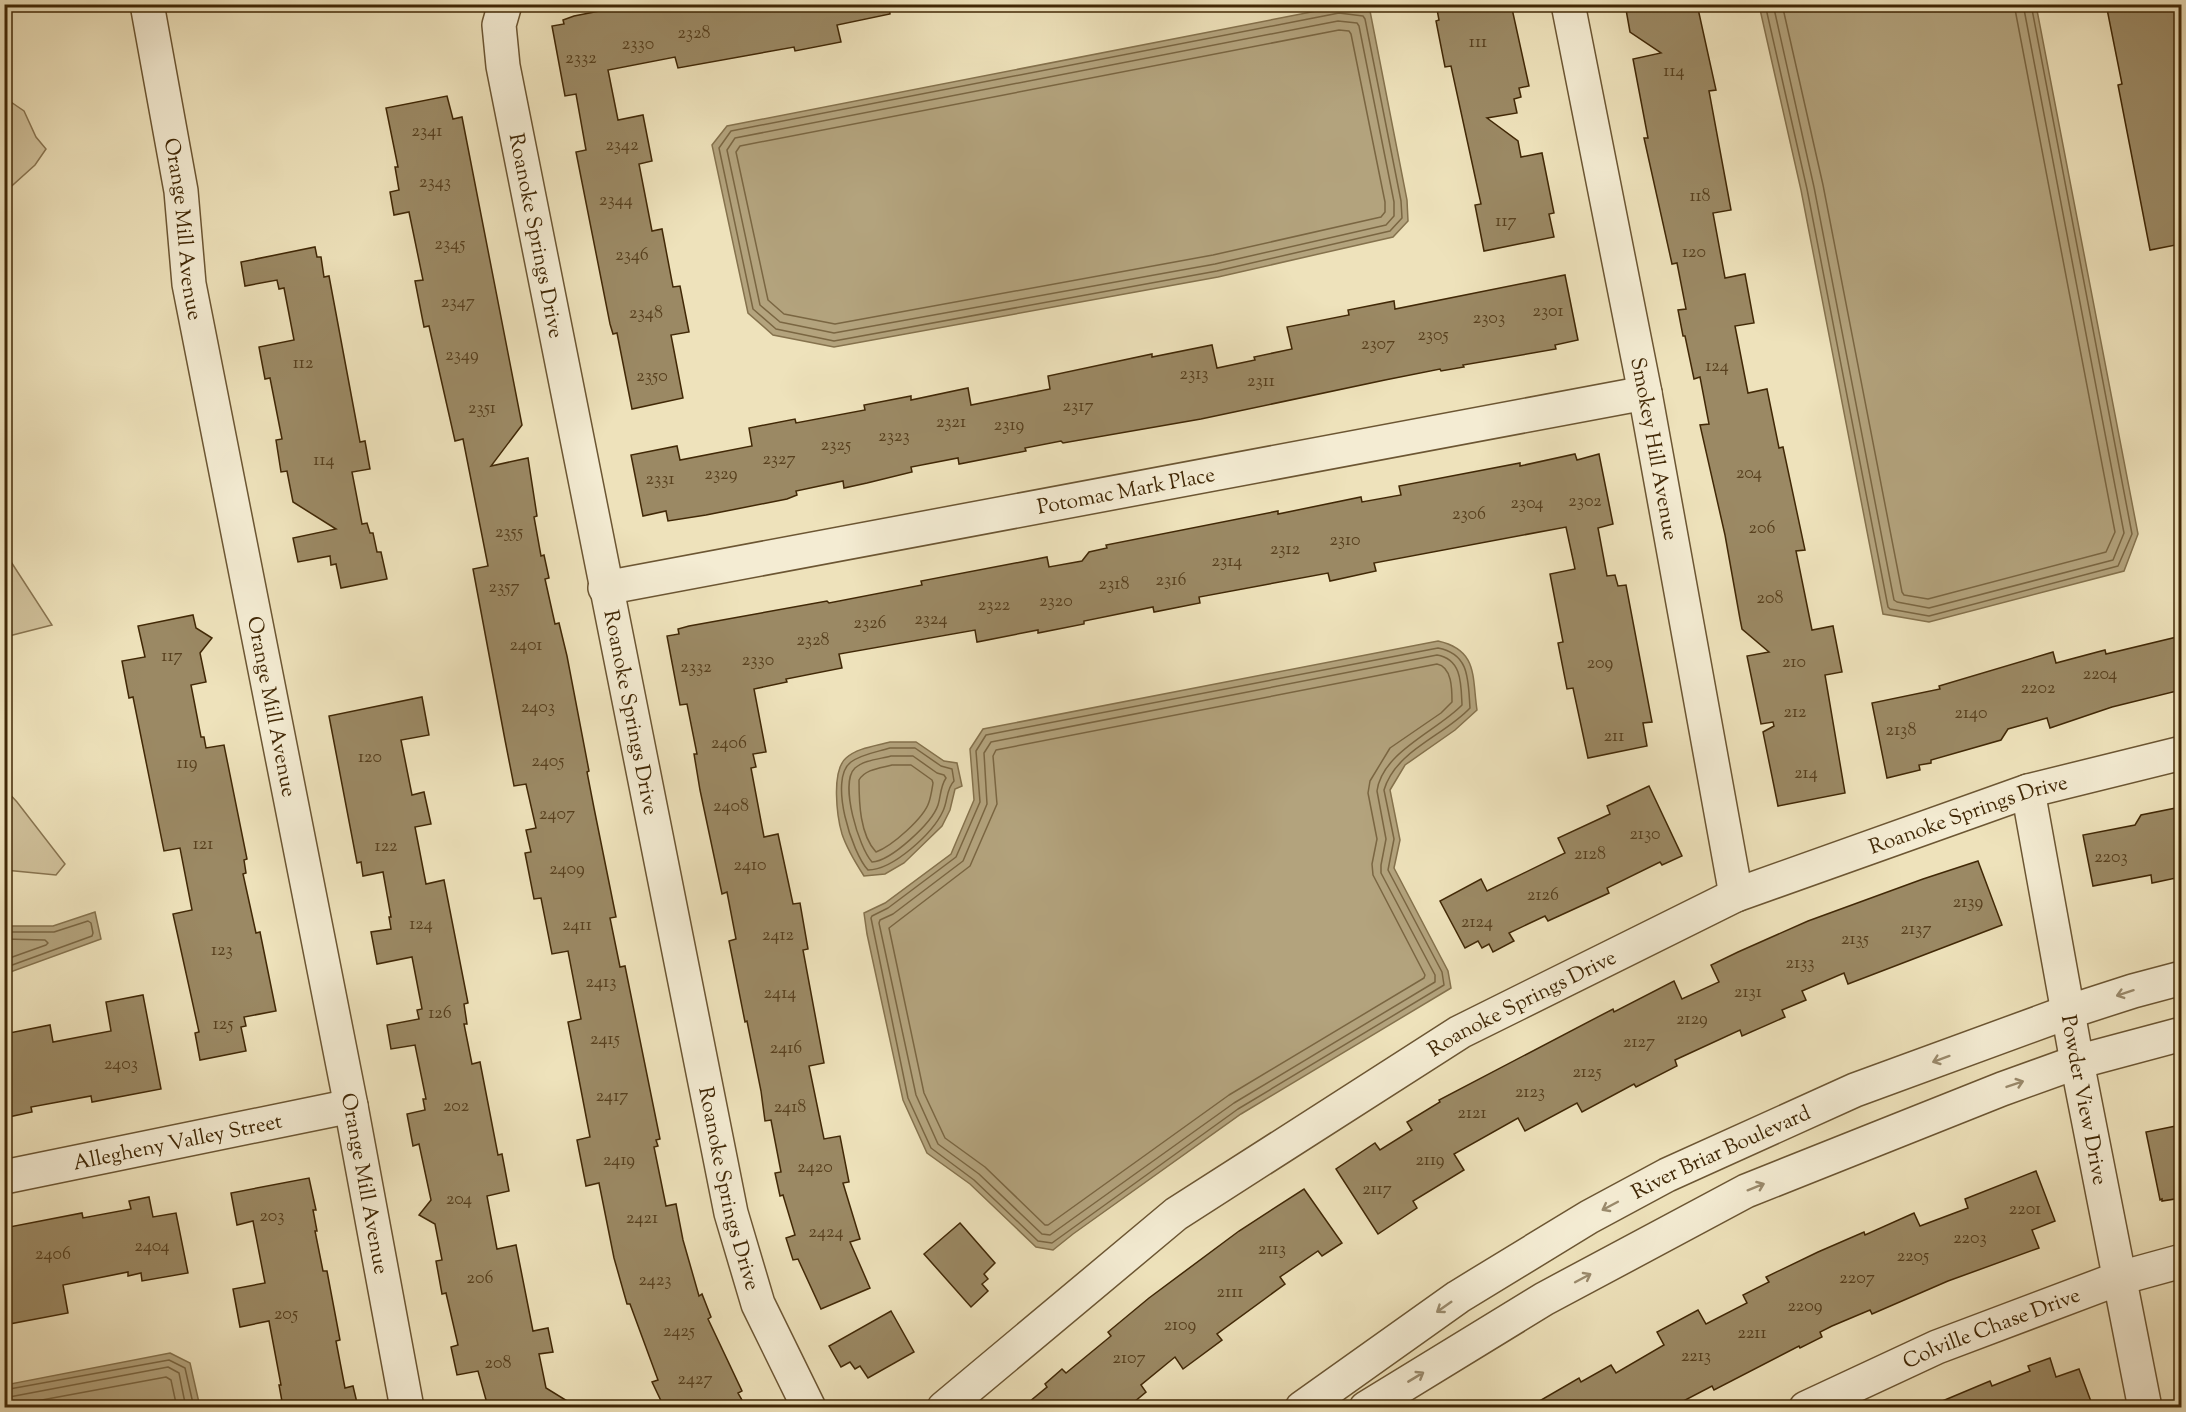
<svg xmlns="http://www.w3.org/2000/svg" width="2186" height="1412" viewBox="0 0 2186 1412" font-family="'Sorts Mill Goudy',serif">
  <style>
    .green { fill: #d1c29c; stroke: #897551; stroke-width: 1.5 }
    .water { fill: #b3a37d; stroke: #85724d; stroke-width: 1.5 }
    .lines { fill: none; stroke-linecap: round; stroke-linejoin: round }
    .shore { stroke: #7a6642; stroke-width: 1.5 }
    .building { fill: #9b8964; stroke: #412806; stroke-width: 1.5 }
    .minor-casing { stroke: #6c5633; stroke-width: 36 }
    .minor { stroke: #f4ecd3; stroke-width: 33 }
    .oneway { stroke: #9a8a6c }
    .labels { text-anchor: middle; stroke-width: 4.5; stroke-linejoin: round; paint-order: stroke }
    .number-label { font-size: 18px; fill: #58401e }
    .street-label { font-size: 21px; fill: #412806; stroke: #f4ecd3 }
  </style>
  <rect width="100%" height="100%" fill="#eee2bb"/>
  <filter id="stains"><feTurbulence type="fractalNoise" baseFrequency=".00333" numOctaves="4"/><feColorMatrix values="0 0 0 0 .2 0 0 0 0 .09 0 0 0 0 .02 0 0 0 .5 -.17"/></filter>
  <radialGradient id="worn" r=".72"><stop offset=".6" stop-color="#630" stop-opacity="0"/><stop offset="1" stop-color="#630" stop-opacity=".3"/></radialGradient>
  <!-- green -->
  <g class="green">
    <polygon points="5,98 24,111 36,137 46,149 35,165 5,192"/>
    <polygon points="4,551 52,625 5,637"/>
    <polygon points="5,789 17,802 65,864 56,875 5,870"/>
  </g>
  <!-- water -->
  <g class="water">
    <polygon points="1759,5 2036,5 2138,534 2124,571 1929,622 1883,614 1801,190"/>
    <polygon points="1337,7 1370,11 1407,200 1408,221 1393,237 1218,277 834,347 773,335 748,313 712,145 727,126"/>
    <path d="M1438,641c40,9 34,35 39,69l-22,20 -50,35 -15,25 10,50 -6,28 54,103 3,17 -210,126 -168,120 -20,16 -17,-3 -66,-63 -43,-31 -24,-53 -36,-166 -3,-21 21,-10 66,-49 23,-54 -4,-51 13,-20z"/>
    <path d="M890,742h26l28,19 13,2 5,23 -7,3 -5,21 -8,16 -38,37 -19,11 -21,2c-9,-14 -17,-27 -22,-42 -5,-17 -11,-63 4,-76 11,-10 29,-12 44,-16z"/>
    <polygon points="95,912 101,939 5,974 5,926 53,926"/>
    <polygon points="170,1353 190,1363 200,1407 5,1407 5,1385"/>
  </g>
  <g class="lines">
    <!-- shore -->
    <g class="shore">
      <polyline points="1765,4 1807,189 1888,607 1890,609 1929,616 2118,566 2132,534 2031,4"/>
      <polyline points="1773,4 1814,187 1894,600 1897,602 1929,608 2113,560 2124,533 2023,4"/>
      <polyline points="1782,4 1823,185 1902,592 1904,595 1928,599 2106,552 2115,532 2014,4"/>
      <polygon points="1339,13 1363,16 1365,19 1401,201 1402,218 1390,231 1217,271 834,341 776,329 753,309 719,148 731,131"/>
      <polygon points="1338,21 1357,23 1359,26 1394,202 1394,216 1386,225 1215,264 834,333 780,322 760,305 727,150 735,138"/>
      <polygon points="1339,30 1349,31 1351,34 1385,202 1385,212 1381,217 1213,255 835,324 784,314 768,300 736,152 740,146"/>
      <path d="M1438,648c32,6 30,32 32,60 -26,28 -74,42 -86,82l10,49 -6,31 54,102 2,13 -206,124 -186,134 -14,-2 -64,-61 -43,-32 -23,-50 -37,-180 1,-2 16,-8 68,-51 24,-55 -4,-51 10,-16z"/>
      <path d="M1437,655c25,4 24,29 25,50 -25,26 -80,47 -85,86l9,48 -5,26v8l54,102v7l-201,121 -184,132 -8,-1 -63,-60 -41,-30 -22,-49 -37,-172 1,-3 13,-6 70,-53 24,-57 -3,-51 7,-11z"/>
      <path d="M1437,664c15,3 15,25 15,38l-11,11 -51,35 -20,33 -2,12 9,46 -5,25 1,11 52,100 -1,3 -195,117 -181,130h-3l-60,-58 -40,-29 -21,-45 -35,-165 81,-62 27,-62 -4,-48 3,-6z"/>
      <path d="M890,748h25l26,18 11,3 2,12c-8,8 -6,20 -11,30 -10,22 -50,59 -75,59 -16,-17 -40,-91 -17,-108 11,-8 26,-10 39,-14z"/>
      <path d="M891,756h22l24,17 7,2 2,3c-6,9 -5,18 -8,27 -6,18 -47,56 -66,57 -13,-14 -33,-79 -17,-94 9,-8 25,-9 36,-12z"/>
      <path d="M892,765h19l21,15 1,3c-1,6 -2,13 -4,19 -5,16 -37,44 -53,50 -16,-17 -17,-49 -17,-72 6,-11 22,-12 33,-15z"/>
      <polyline points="4,932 54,932 88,921 91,923 93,933 92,936 4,968"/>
      <polyline points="4,939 45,940 48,943 46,945 4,960"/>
      <polyline points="4,1390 169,1360 185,1368 194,1408"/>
      <polyline points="4,1398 168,1367 179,1373 186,1408"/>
      <polyline points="4,1407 166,1377 171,1380 177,1408"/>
    </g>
  </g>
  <!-- building -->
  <g class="building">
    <polygon points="635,4 889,4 890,14 837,25 841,42 795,51 794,47 678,68 675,57 608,70 618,120 643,115 652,161 639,164 652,231 662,229 673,287 680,286 689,332 671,335 683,398 632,409 617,333 613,334 610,324 576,152 586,150 576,94 565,96 552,26 564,24 563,20 574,16"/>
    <polygon points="1436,4 1511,4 1529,86 1519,88 1521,97 1514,99 1517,113 1487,118 1518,141 1521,157 1542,153 1554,213 1549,214 1554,237 1484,251 1475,205 1481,204 1451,66 1445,67 1436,21 1439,20"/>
    <polygon points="1625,4 1697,4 1716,90 1709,91 1731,210 1713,213 1725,278 1745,274 1754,323 1735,326 1748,393 1767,389 1779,448 1783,447 1805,550 1796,551 1812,630 1833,626 1842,672 1825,675 1845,793 1778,806 1763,732 1774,726 1773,722 1761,724 1747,656 1769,652 1742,629 1740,619 1725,535 1700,425 1709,424 1700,377 1694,379 1685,336 1683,336 1678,310 1686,309 1677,263 1672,264 1644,138 1648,138 1633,59 1661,53 1630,32"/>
    <polygon points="2106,4 2181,4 2181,244 2150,250 2118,85 2122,84"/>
    <polygon points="447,96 453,119 462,117 522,425 491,466 528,458 537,516 534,517 541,556 544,555 549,578 545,579 555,624 559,623 567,656 589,771 587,772 594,808 616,917 610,918 620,967 625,966 660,1139 656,1140 658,1146 654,1147 666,1206 676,1204 683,1240 699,1296 702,1294 711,1317 708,1319 742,1391 738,1393 746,1407 664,1407 652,1382 658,1380 630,1304 627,1304 614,1258 599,1183 586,1186 577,1140 590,1137 568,1022 581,1019 568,951 552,954 541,898 534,899 525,853 531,852 526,830 536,828 526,784 514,786 505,740 473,569 488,566 463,439 455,441 429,326 424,327 415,281 423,280 409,212 394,215 390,192 399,190 395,167 398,167 386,108"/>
    <polygon points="315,247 317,257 321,257 324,277 329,276 360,442 365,441 370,469 352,472 362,524 367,523 370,533 373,533 377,552 381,552 387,579 341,588 336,564 331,565 330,556 298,562 293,538 336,529 293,502 287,471 281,472 276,440 282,439 270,378 265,379 259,347 294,340 284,288 279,289 277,280 245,286 241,262"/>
    <polygon points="1565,275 1578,340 1555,345 1556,349 1463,365 1464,367 1441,371 1440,369 1385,380 1201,419 1063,443 1061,441 1025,448 1026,451 959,464 958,458 911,467 912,472 867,483 844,488 843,481 796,491 797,495 787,499 706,515 668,521 666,511 643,516 631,455 677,446 680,460 752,446 749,428 795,419 796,423 865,410 864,405 911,396 911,400 968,388 971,405 1050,389 1048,376 1152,354 1152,357 1212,345 1217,368 1255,360 1254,357 1292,349 1287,327 1349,315 1348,310 1394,301 1395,309"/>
    <polygon points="1575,454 1577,460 1599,454 1613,524 1598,528 1607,576 1615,575 1618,586 1626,585 1652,722 1643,723 1647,746 1588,758 1573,688 1567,689 1558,643 1563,642 1550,574 1575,569 1566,527 1374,563 1376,571 1330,581 1328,573 1199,597 1200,603 1154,612 1153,607 1084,621 1084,624 1038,633 1038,630 977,642 975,630 839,654 842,668 786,679 787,682 754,689 766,752 753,754 756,767 751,768 764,837 778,834 793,904 800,903 808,949 803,950 824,1063 809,1066 824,1139 840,1136 849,1182 843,1183 860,1239 850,1242 870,1288 821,1309 798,1259 793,1260 786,1238 795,1235 783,1195 780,1196 775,1173 781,1172 771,1120 765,1121 761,1091 747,1021 745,1022 729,941 736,939 727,892 722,894 700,790 694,754 697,754 687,704 680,705 667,636 679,634 678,629 689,626 827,601 829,603 922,585 921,581 1047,557 1049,567 1082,561 1089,552 1107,548 1106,545 1278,511 1278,514 1361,497 1362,502 1401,495 1399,486 1520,463 1520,466"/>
    <polygon points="193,615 196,628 212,638 200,653 206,682 191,685 201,737 204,737 206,748 224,745 247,859 244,860 246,873 243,874 256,933 260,932 276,1011 244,1017 246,1026 241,1027 246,1051 200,1060 195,1033 199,1032 173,914 192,910 180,848 164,851 133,697 129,698 122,661 145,657 138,626"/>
    <polygon points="2181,636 2181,690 2112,707 2050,728 2047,718 2008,729 2001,740 1931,760 1931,763 1919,765 1920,770 1887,778 1872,703 1940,689 1939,686 2053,652 2056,663 2105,650 2106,654"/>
    <polygon points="422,697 429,735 401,740 412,795 424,792 431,824 415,827 426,884 444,880 468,1003 464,1004 467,1024 464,1024 472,1064 480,1062 498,1155 502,1154 509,1191 487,1196 497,1249 516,1245 533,1331 548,1328 553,1352 539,1354 546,1388 577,1407 488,1407 478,1371 457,1375 451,1347 458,1345 446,1293 442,1294 436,1261 442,1260 435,1224 419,1215 431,1200 419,1144 413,1146 407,1114 425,1110 423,1099 426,1099 415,1045 391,1049 387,1025 419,1019 417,1010 422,1009 412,957 377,964 371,932 391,929 389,917 391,917 383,872 363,876 361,862 357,863 329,716"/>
    <polygon points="1649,786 1682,856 1662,865 1660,862 1607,888 1609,893 1548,921 1545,916 1509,933 1514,941 1493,952 1489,944 1482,948 1478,941 1465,948 1440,901 1481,879 1487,891 1565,853 1558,838 1610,814 1607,806"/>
    <polygon points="2181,807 2181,877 2152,883 2151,875 2093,886 2083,835 2135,825 2141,815"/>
    <polygon points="1978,861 2002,925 1848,984 1844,973 1802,991 1806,1000 1782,1010 1785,1017 1742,1036 1740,1030 1675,1060 1677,1066 1636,1087 1634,1084 1582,1112 1577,1103 1525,1131 1518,1118 1454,1154 1464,1170 1413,1201 1417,1208 1378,1234 1336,1169 1375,1143 1380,1150 1412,1130 1407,1122 1440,1102 1439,1100 1613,1009 1614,1012 1674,981 1682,999 1719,982 1711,965 1738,952 1808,921 1923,879"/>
    <polygon points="143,995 161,1089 92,1102 91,1096 31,1107 32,1112 4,1118 4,1034 50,1025 53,1042 111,1031 106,1002"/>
    <polygon points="2181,1125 2181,1198 2162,1201 2162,1199 2160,1200 2146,1132"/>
    <polygon points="2036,1171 2055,1221 2032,1230 2039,1248 1948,1281 1872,1314 1870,1310 1832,1326 1820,1332 1822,1337 1800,1348 1799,1346 1714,1390 1712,1386 1672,1407 1529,1407 1579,1378 1581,1382 1611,1365 1616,1373 1664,1345 1657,1332 1698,1310 1706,1324 1747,1303 1743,1295 1769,1282 1766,1277 1818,1252 1864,1232 1865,1235 1914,1213 1920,1226 1968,1208 1965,1199"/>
    <polygon points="309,1178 316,1210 313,1210 317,1231 315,1231 323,1271 327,1271 340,1340 336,1341 345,1388 353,1386 358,1407 283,1407 279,1385 281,1385 269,1321 240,1327 233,1289 265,1283 253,1221 237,1225 231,1193"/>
    <polygon points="1304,1189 1342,1243 1322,1256 1318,1251 1280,1277 1285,1284 1217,1334 1222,1340 1183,1369 1175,1357 1141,1385 1146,1392 1128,1407 1023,1407 1047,1387 1045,1384 1062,1369 1066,1373 1111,1336 1108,1332 1149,1298 1239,1231"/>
    <polygon points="149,1197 153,1217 176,1213 188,1273 142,1281 141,1273 128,1276 128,1272 63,1285 68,1313 4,1325 4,1228 82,1213 83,1218 131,1209 129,1201"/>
    <polygon points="960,1223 995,1263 984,1274 988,1279 982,1284 988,1291 971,1307 924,1254"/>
    <polygon points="891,1311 914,1352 868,1378 860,1366 855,1369 850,1362 841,1367 829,1346"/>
    <polygon points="2050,1358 2056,1377 2079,1369 2093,1407 1928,1407 1990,1381 1992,1386 2030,1371 2028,1366"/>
  </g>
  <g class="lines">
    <!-- minor casing -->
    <g class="minor-casing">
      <g id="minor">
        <path id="s1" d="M147,4l34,187 8,93 162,822 56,302"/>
        <path id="s2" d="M505,4l-6,21 4,41 228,1147 27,91 51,104"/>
        <path id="s3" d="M1568,4l77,389 91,502"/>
        <path id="s4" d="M605,588l1040,-195"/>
        <path id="s5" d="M2028,791l49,271 68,346"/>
        <path id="s6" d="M4,1177l347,-71"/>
        <path id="s7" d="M944,1408l232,-194 284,-182 276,-137 292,-104 154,-38"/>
        <path id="s8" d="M1302,1408l156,-111 131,-80 78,-42 188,-85 213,-78 65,-21 49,-13"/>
        <polyline points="1366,1408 1544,1299 1746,1191 2002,1089 2077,1062 2182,1034"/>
        <path id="s9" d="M1806,1408l131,-61 183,-69 62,-17"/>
      </g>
    </g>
    <!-- minor -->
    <use href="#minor" class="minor"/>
  </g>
  <!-- one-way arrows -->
  <defs><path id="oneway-shaft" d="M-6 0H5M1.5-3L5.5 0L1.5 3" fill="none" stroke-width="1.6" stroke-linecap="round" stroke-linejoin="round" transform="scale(1.5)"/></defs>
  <g class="oneway">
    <use href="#oneway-shaft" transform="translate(2125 993) rotate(162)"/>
    <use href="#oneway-shaft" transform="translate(1941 1059) rotate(160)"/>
    <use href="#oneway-shaft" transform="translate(2015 1084) rotate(-19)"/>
    <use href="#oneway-shaft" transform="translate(1756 1187) rotate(-22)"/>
    <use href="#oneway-shaft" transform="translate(1610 1206) rotate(152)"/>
    <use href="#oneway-shaft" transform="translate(1583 1278) rotate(-28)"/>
    <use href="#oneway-shaft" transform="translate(1444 1307) rotate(145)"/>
    <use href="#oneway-shaft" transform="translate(1416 1377) rotate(-31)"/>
  </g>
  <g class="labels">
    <!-- number labels -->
    <g class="number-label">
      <text x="694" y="38">2328</text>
      <text x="1478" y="47">111</text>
      <text x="638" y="49">2330</text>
      <text x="581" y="63">2332</text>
      <text x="1674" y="76">114</text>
      <text x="427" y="136">2341</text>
      <text x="622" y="150">2342</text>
      <text x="435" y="187">2343</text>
      <text x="1700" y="201">118</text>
      <text x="616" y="205">2344</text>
      <text x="1506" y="226">117</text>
      <text x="450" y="249">2345</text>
      <text x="1694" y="257">120</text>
      <text x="632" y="260">2346</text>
      <text x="458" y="307">2347</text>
      <text x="1548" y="316">2301</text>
      <text x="646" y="318">2348</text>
      <text x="1489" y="323">2303</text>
      <text x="1433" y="340">2305</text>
      <text x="1378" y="349">2307</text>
      <text x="462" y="360">2349</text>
      <text x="303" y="368">112</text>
      <text x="1717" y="371">124</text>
      <text x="1194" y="379">2313</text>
      <text x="652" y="381">2350</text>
      <text x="1261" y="386">2311</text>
      <text x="1078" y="411">2317</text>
      <text x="482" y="413">2351</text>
      <text x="951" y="427">2321</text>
      <text x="1009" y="430">2319</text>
      <text x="894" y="441">2323</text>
      <text x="836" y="450">2325</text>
      <text x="779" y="464">2327</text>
      <text x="324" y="465">114</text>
      <text x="1749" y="478">204</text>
      <text x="721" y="479">2329</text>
      <text x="660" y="484">2331</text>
      <text x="1585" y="506">2302</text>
      <text x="1527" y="508">2304</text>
      <text x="1469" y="519">2306</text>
      <text x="1762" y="533">206</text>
      <text x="509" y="537">2355</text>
      <text x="1345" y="545">2310</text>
      <text x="1285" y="554">2312</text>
      <text x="1227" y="566">2314</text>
      <text x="1171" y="585">2316</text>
      <text x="1114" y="589">2318</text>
      <text x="504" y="592">2357</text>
      <text x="1770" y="603">208</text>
      <text x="1056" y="606">2320</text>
      <text x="994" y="610">2322</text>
      <text x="931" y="624">2324</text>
      <text x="870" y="628">2326</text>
      <text x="813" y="645">2328</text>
      <text x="526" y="650">2401</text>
      <text x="172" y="661">117</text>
      <text x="758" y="665">2330</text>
      <text x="1794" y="667">210</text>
      <text x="1600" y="668">209</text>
      <text x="696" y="672">2332</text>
      <text x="2100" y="679">2204</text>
      <text x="2038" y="693">2202</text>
      <text x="538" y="712">2403</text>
      <text x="1795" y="717">212</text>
      <text x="1971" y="718">2140</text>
      <text x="1901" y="735">2138</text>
      <text x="1614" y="741">211</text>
      <text x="729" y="748">2406</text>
      <text x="370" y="762">120</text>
      <text x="548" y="766">2405</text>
      <text x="187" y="768">119</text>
      <text x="1806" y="778">214</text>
      <text x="731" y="811">2408</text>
      <text x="557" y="819">2407</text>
      <text x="1645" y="839">2130</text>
      <text x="203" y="849">121</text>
      <text x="386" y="851">122</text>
      <text x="1590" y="859">2128</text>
      <text x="2111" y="862">2203</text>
      <text x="750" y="870">2410</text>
      <text x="567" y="874">2409</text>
      <text x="1543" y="900">2126</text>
      <text x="1968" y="907">2139</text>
      <text x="1477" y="927">2124</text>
      <text x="421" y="929">124</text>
      <text x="577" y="930">2411</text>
      <text x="1916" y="934">2137</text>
      <text x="778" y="940">2412</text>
      <text x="1855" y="944">2135</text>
      <text x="222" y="955">123</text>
      <text x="1800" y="968">2133</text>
      <text x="601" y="987">2413</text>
      <text x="1748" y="997">2131</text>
      <text x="780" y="998">2414</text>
      <text x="440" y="1018">126</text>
      <text x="1692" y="1024">2129</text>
      <text x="223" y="1029">125</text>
      <text x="605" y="1044">2415</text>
      <text x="1639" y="1047">2127</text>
      <text x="786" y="1053">2416</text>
      <text x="121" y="1069">2403</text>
      <text x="1587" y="1077">2125</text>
      <text x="1530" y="1097">2123</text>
      <text x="612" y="1101">2417</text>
      <text x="456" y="1111">202</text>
      <text x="790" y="1112">2418</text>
      <text x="1472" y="1118">2121</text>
      <text x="619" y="1165">2419</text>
      <text x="1430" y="1165">2119</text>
      <text x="815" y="1172">2420</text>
      <text x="1377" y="1194">2117</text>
      <text x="459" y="1204">204</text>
      <text x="2025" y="1214">2201</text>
      <text x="272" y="1221">203</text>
      <text x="642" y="1223">2421</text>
      <text x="826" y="1237">2424</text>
      <text x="1970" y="1243">2203</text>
      <text x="152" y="1251">2404</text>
      <text x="1272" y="1254">2113</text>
      <text x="53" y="1259">2406</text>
      <text x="1913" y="1261">2205</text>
      <text x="480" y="1283">206</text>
      <text x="1857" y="1283">2207</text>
      <text x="655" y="1285">2423</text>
      <text x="1230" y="1297">2111</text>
      <text x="1805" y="1311">2209</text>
      <text x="286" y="1319">205</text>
      <text x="1180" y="1330">2109</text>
      <text x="679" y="1336">2425</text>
      <text x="1752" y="1338">2211</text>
      <text x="1696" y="1361">2213</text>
      <text x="1129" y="1363">2107</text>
      <text x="498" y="1368">208</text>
      <text x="695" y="1384">2427</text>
    </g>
    <!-- street labels -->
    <g class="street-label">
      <text dy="7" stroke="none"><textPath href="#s1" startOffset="228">Orange Mill Avenue</textPath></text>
      <text dy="7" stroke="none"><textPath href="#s2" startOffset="236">Roanoke Springs Drive</textPath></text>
      <text dy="7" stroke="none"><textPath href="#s3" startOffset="453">Smokey Hill Avenue</textPath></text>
      <text dy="7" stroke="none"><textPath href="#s4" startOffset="530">Potomac Mark Place</textPath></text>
      <text dy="7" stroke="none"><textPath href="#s1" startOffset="714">Orange Mill Avenue</textPath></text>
      <text dy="7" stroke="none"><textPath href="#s2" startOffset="722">Roanoke Springs Drive</textPath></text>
      <text dy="7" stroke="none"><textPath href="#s7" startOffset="1194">Roanoke Springs Drive</textPath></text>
      <text dy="7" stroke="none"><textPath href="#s7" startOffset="708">Roanoke Springs Drive</textPath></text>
      <text dy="7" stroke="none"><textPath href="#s5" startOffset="314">Powder View Drive</textPath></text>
      <text dy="7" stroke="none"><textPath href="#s6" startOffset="177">Allegheny Valley Street</textPath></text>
      <text dy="7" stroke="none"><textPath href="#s8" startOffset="492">River Briar Boulevard</textPath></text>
      <text dy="7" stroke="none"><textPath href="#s1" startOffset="1200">Orange Mill Avenue</textPath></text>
      <text dy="7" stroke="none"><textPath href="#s2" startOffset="1208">Roanoke Springs Drive</textPath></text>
      <text dy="7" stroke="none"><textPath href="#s9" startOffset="202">Colville Chase Drive</textPath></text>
    </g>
  </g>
  <!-- margin -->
  <rect width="2186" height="1412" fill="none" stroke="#eee2bb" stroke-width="24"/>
  <rect x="6" y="6" width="2174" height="1400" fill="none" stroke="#412806" stroke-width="3"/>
  <rect x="12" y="12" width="2162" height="1388" fill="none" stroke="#412806" stroke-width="1.5"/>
  <rect width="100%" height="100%" filter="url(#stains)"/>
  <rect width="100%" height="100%" fill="url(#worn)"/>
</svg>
